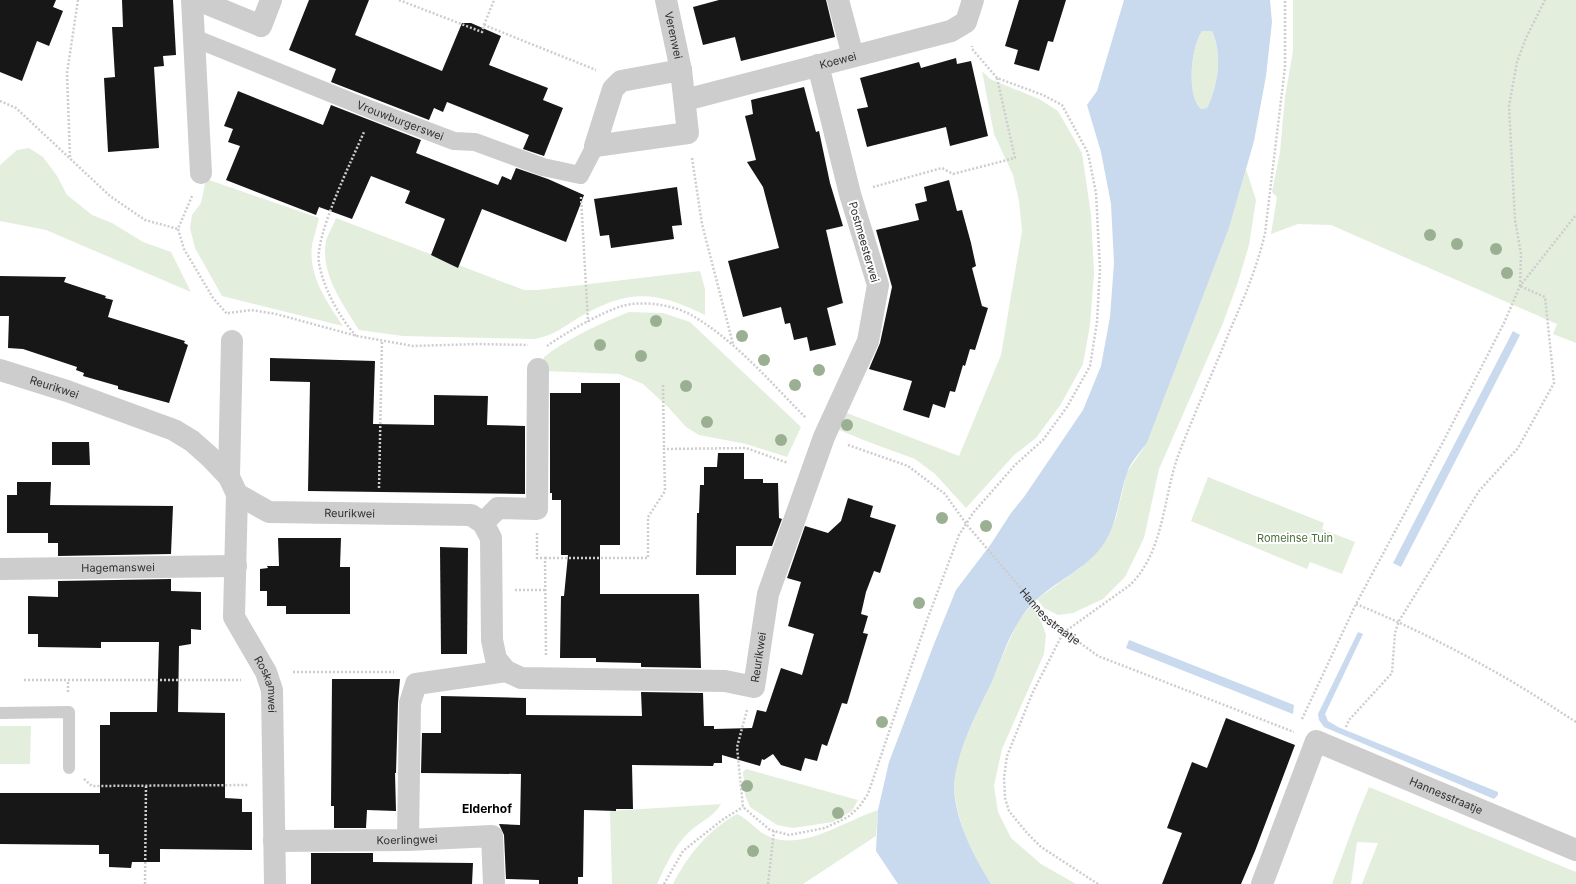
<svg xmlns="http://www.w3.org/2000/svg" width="1576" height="884" viewBox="0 0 1576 884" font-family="Inter,sans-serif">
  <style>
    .green { fill: #e3eedd }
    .water { fill: #c9d9ee; fill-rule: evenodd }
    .building { fill: #171717 }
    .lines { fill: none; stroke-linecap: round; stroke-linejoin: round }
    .path { stroke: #cdcdcd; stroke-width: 2.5; stroke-dasharray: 2 2; stroke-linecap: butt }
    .service { stroke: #cdcdcd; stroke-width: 12 }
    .pedestrian { stroke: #cdcdcd; stroke-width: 18 }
    .minor { stroke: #cdcdcd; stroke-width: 22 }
    .tree { fill: #9bb093 }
    .labels { text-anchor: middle; stroke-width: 4; stroke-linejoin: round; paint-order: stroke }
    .street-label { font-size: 11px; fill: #303030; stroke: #fff }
    .park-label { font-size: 11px; fill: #496f3a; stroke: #fff }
    .neighbourhood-label { font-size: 12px; font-weight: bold; fill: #000; stroke: #fff }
  </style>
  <rect width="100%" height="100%" fill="#fff"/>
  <!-- green -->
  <g class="green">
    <polygon points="1293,0 1576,0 1576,343 1553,334 1557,324 1331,225 1298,224 1271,234 1277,197 1272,192 1280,152 1285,97 1293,51"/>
    <path d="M1202,31h10c11,24 6,54 -5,77l-6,1c-15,-15 -10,-61 1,-78z"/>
    <polygon points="982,71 990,79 1039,99 1058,111 1082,153 1091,215 1094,273 1090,325 1083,364 1061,404 1036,438 1014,455 966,508 935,474 915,459 866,441 832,427 839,410 959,456 1001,355 1022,231 1019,201 1013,175 994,134"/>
    <polygon points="29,148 43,157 57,176 67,195 92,215 112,223 143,242 171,252 191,292 46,230 0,221 0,165 17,150"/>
    <polygon points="1246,169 1256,200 1249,245 1238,282 1223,323 1159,469 1144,538 1125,577 1103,599 1073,613 1058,615 1044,608 1037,599 1080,568 1104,542 1116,518 1127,472 1147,443 1229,228"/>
    <path d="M206,179l113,39c-2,9 -5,18 -7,27 -4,31 15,57 31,81l-121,-30 -27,-48 -5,-20 2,-13 9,-12z"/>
    <path d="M336,218l188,72h14l162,-19 5,18v26c-50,-25 -78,-26 -127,3 -16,10 -24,17 -43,21l-132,-3 -44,-6c-16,-26 -39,-56 -33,-89 2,-7 7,-15 10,-23z"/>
    <path d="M629,312l34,1 27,9 111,105 -14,30 -41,-13 -47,-9 -13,-8 -18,-20 -25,-23 -24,-10 -75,-3v-14c26,-20 55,-33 85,-45z"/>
    <polygon points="1208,477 1324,523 1322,529 1355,542 1342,574 1310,562 1307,569 1191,521"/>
    <path d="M1031,606l10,15 5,14 -2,19 -42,95 -8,37 4,26 13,26 30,26 35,20h-85c-17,-27 -33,-58 -36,-90 -4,-32 18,-71 31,-100 11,-24 21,-49 32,-73z"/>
    <polygon points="0,726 31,726 30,764 0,764"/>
    <polygon points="746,769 858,800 852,811 833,822 793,828 777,825 750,807 745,795 743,772"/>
    <polygon points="1369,787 1576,872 1576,884 1362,884 1378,843 1357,842 1351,884 1332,884 1357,816"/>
    <path d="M721,804c-7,13 -22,18 -33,29 -14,14 -23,33 -31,51h-45l-2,-73z"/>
    <path d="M878,810l-2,26 -73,48h-130c15,-29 35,-54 64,-70 13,6 20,18 33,23 33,14 77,-17 108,-27z"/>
  </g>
  <!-- water -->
  <g class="water">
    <path d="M1124,0h146l2,22 -6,54 -12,65 -8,28 -17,59 -82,215c-7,9 -17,20 -20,30 -8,23 -9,47 -22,69 -18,28 -51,39 -73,62 -20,21 -28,49 -39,75 -14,31 -33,64 -38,98 -5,35 18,78 36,107h-93l-22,-33 2,-41 11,-48 45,-118 22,-54 35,-46 20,-31 13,-16 59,-87 18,-44 9,-49 4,-54 -3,-59 -10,-52 -14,-47 10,-14zM1202,31h10c11,24 6,54 -5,77l-6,1c-15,-14 -10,-62 1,-78z"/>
    <polygon points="1513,331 1520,335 1401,567 1393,563"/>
    <polygon points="1358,632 1363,634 1325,714 1328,721 1338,727 1498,792 1498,795 1494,799 1324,727 1319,720 1318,714"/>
    <polygon points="1129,640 1294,705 1293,714 1126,648"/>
  </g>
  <!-- building -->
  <g class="building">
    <polygon points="0,0 56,0 53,7 63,11 49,46 37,41 22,81 0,72"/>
    <polygon points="122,0 173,0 176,55 163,56 164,66 154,67 159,148 108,152 104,78 115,77 112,27 123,27"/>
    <polygon points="309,0 369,0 355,35 442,71 462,23 471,23 501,36 489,65 548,88 543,100 563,108 544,156 523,149 529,135 447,102 443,112 434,108 429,120 331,82 336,69 289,50"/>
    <polygon points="719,0 826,0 835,37 741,61 735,37 703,45 693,7"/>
    <polygon points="1019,0 1066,0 1053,42 1048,41 1039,71 1014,64 1018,50 1005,46"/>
    <polygon points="956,58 957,64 971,61 988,136 950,146 946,127 867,147 857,109 868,107 860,78 919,62 921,68"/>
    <polygon points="804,87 816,132 819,131 830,183 843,226 826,230 843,303 827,308 836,345 810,351 807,337 794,340 790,323 785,324 781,307 743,317 728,261 779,248 763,187 747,162 756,160 745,116 753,114 751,100"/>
    <polygon points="238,91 323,125 331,105 421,140 416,153 498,185 502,176 511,180 516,168 548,179 584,195 566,242 482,209 458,268 431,255 445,219 405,203 410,191 371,176 352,219 319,207 316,215 226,180 240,146 228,142 233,129 224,126"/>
    <polygon points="949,180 957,211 962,210 971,243 976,266 972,268 982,306 988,308 975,350 970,349 965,366 963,365 955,392 950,391 945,408 933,404 929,418 903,410 912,381 869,369 880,343 892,287 876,230 919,220 915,204 927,201 924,187"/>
    <polygon points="677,187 682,225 672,226 674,239 611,248 609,235 600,236 594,199"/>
    <polygon points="0,276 66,277 64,282 106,296 105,298 113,300 108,317 185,341 184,343 188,345 169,403 118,389 118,386 83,376 84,373 76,370 77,367 23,349 8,348 9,316 0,316"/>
    <polygon points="270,358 375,361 373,424 434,425 434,395 488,396 487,425 525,426 525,494 308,491 310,382 270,381"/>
    <polygon points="581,383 620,383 620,545 600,545 600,594 699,594 701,668 641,667 641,663 596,662 596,658 560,658 561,596 564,596 568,555 561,555 561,500 552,500 552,493 550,493 550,393 581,393"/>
    <polygon points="52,442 89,442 90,465 52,465"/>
    <polygon points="718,453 744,453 744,479 763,479 763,483 778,483 779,518 782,519 772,546 736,546 736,575 696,575 697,513 699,513 700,485 704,485 704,467 717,467"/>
    <polygon points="17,482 51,482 50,505 173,506 171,554 58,556 58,543 48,543 48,533 7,533 7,495 17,495"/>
    <polygon points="848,498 873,506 870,517 896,525 880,573 874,571 866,592 861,614 868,616 863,633 868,634 847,704 842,703 827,746 822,744 817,761 805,758 801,771 781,765 773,754 764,760 762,759 760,766 722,755 722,763 714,763 713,766 632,765 633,809 616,809 616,811 584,810 583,877 578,877 578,884 539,884 539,880 506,879 504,835 499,824 520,825 521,774 421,773 422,733 441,733 441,696 526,698 526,715 642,716 641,692 703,693 704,726 714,726 714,729 752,728 757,710 766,712 781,668 802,675 814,634 788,626 801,582 787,578 805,526 828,533 841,521"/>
    <polygon points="278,538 341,538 340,567 350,567 350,614 286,614 286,606 267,606 267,591 260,591 260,569 268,568 267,566 279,566"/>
    <polygon points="440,547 468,548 467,654 441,654"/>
    <polygon points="171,579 171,591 201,592 201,630 191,629 191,644 179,646 178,712 225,713 225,798 242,799 242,812 252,812 252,850 160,849 160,862 132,862 131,868 109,867 109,854 99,854 99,845 0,844 0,793 100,793 100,725 110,725 110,712 157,712 159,642 101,642 101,648 38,647 38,634 28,634 28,596 58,597 58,581"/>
    <polygon points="332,679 400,679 398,703 396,773 395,773 396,811 367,810 366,828 334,828 334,806 331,806"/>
    <polygon points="1226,718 1295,745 1255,851 1241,884 1162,884 1182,833 1167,828 1192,762 1207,768"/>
    <polygon points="311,853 373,853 373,862 473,863 472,884 311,884"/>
  </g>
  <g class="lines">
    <!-- path -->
    <g class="path">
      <polyline points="399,0 482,32 484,25 596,70"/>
      <polyline points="484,25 494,0"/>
      <polyline points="0,101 16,108 110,196 145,220 178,229"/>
      <polyline points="70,157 67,73 78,0"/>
      <polyline points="692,158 702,224 733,344"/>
      <polyline points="873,187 942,168 953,174 1015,158 997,78"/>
      <polyline points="192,196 178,229 184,249 213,298 228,315"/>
      <polyline points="581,197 588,322"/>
      <polyline points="1520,286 1521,254 1515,220 1509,106 1517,62 1526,38 1545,0"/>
      <polyline points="228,313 251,310 276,314 357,336 413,346 479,344 528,345"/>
      <path d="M356,336c-16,-18 -33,-48 -37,-73 -5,-26 33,-103 45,-131"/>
      <path d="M547,346c18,-13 55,-34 75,-40 21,-6 53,-1 71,10 44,26 78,67 113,102"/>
      <polyline points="663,385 664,449"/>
      <path id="s1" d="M848,445l60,21 37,28 22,31 80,94 51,37 196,76"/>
      <polyline points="379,488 382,340"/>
      <polyline points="537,533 537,558 545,558 546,655"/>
      <polyline points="545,558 648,558 648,517 665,491 664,449 746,448 788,463"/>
      <polyline points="515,590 545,590"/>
      <path d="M1356,604c54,22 105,48 155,77 22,13 43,27 65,41"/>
      <polyline points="293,672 394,672"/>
      <polyline points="24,680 68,680"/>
      <polyline points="68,692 68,680 241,680"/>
      <polyline points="747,710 737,747 743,807 770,830 789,835 825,828 848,817 859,807 868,794 927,620 959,535 973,513 1015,465 1043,440 1067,407 1090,366 1097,322 1100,269 1096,193 1088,153 1062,105 1043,95 997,78 973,50 972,46"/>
      <polyline points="1302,719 1356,604 1443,442 1504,323 1520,286 1576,215"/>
      <polyline points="1346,727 1349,720 1392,673 1395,633 1399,621 1479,491 1518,448 1554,383 1545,297 1520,286"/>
      <polyline points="84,779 92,786 249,785"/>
      <polyline points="145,884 146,786"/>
      <polyline points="664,884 683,851 722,820 743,807"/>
      <polyline points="768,884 774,831"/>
      <path d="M1098,884l-57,-37 -14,-14 -18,-22 -4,-13 -1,-21 3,-21 25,-62 31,-61 67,-48c34,-33 33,-87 48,-129 16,-42 35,-84 52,-126 14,-32 27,-62 35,-97l20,-166v-67"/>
    </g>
    <!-- service -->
    <polyline class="service" points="0,713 69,712 69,768"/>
    <!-- pedestrian -->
    <path class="pedestrian" id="s2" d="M194,38l178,72 82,31 21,1 68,25 37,8 15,-29"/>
    <!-- minor -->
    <g class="minor">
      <polyline points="192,0 201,173"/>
      <polyline points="198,0 261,26 271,0"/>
      <path id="s3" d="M666,0l15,70"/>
      <polyline points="838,0 853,56"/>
      <polygon points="681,70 688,133 595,146 613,89 621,81"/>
      <path id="s4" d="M685,100l266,-69 15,-9 7,-22"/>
      <path id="s5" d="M0,370l67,21 107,39 18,11 18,16 19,20 8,17 32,18 202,3 12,8 8,15 1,102 4,19 10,12 15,7 204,3 29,6 14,-93 56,-157 44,-96 10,-56 -28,-91 -32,-129"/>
      <polyline points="229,477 232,341"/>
      <path id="s6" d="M237,494l-3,123 32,55 6,18 3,194"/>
      <polyline points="483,523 498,508 537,509 538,369"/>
      <path id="s7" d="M0,569l236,-3"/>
      <polyline points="408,840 410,703 416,684 506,671"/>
      <path id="s8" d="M274,841l134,-1 84,-4 2,48"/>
      <path id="s9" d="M1262,884l54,-143 260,109"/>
    </g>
  </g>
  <!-- trees -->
  <g class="tree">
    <circle cx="1430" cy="235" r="6"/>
    <circle cx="1457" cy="244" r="6"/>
    <circle cx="1496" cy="249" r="6"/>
    <circle cx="1507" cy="273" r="6"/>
    <circle cx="656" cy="321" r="6"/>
    <circle cx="742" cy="336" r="6"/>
    <circle cx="600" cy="345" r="6"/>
    <circle cx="641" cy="356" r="6"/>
    <circle cx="764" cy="360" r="6"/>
    <circle cx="819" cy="370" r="6"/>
    <circle cx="795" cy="385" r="6"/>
    <circle cx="686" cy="386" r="6"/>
    <circle cx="707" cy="422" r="6"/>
    <circle cx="847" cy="425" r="6"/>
    <circle cx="781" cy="440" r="6"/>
    <circle cx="942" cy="518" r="6"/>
    <circle cx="986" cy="526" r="6"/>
    <circle cx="919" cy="603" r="6"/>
    <circle cx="882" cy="722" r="6"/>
    <circle cx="747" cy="786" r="6"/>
    <circle cx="838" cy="813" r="6"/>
    <circle cx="753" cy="851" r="6"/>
  </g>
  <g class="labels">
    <!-- street labels -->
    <g class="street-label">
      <text dy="4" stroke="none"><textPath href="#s3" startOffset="36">Verenwei</textPath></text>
      <text dy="4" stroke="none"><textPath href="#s4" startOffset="158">Koewei</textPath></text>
      <text dy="4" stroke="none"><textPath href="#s2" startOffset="222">Vrouwburgerswei</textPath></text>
      <text transform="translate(864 242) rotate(74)" y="4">Postmeesterwei</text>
      <text dy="4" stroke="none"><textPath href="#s5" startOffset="57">Reurikwei</textPath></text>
      <text dy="4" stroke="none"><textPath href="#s5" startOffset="393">Reurikwei</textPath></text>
      <text dy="4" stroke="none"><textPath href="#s7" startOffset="118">Hagemanswei</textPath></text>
      <text dy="4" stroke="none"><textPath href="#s1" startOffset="272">Hannesstraatje</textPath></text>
      <text dy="4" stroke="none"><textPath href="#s5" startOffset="963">Reurikwei</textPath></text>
      <text dy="4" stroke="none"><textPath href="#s6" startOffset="199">Roskamwei</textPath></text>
      <text dy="4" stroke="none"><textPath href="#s9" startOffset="294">Hannesstraatje</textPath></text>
      <text dy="4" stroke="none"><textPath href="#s8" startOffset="133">Koerlingwei</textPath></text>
    </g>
    <!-- park labels -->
    <g class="park-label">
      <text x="1295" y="542">Romeinse Tuin</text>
    </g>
    <!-- neighbourhood labels -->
    <g class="neighbourhood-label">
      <text x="487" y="813">Elderhof</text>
    </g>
  </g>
</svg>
